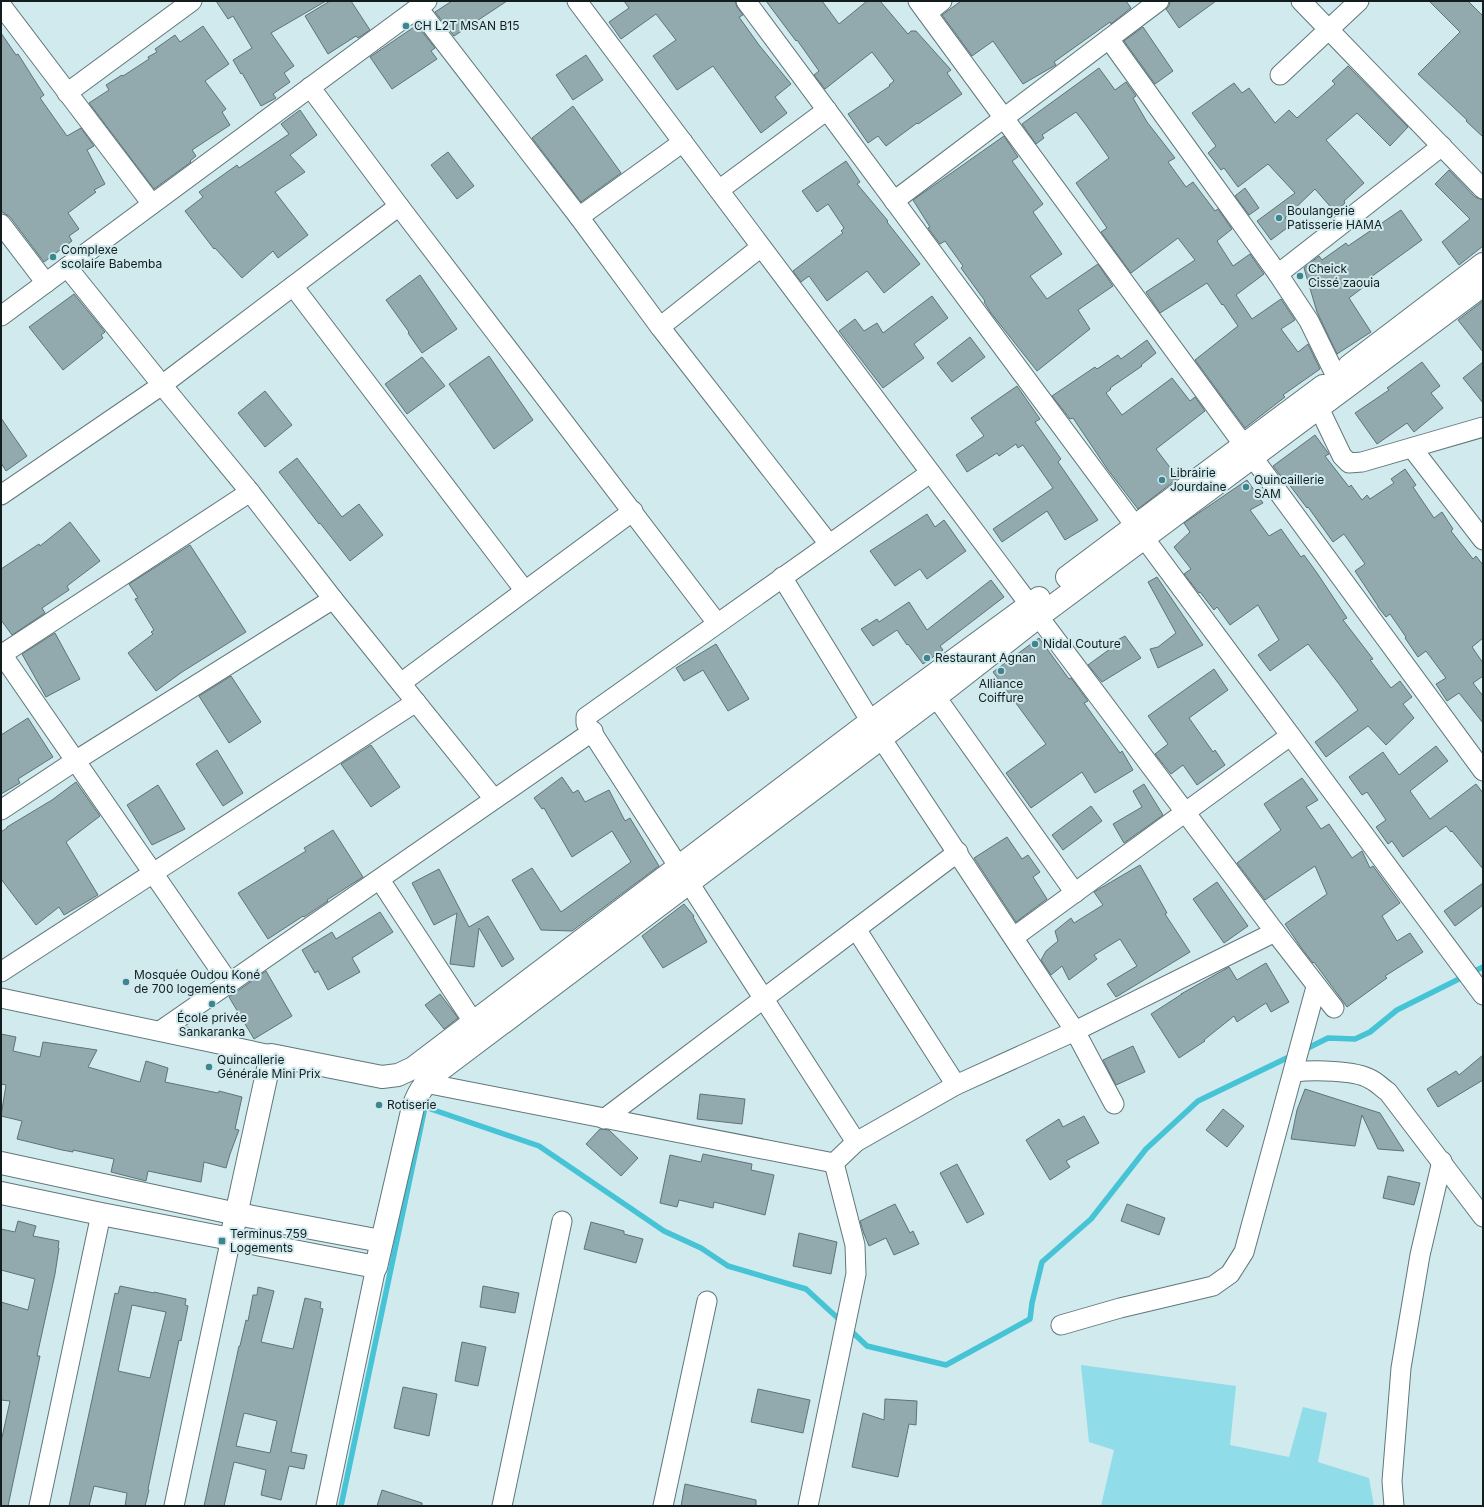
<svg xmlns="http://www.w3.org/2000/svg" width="1484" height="1507" viewBox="0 0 1484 1507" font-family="Inter,sans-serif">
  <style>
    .green { fill: #90dce8 }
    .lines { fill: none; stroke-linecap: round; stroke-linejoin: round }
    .stream { stroke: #46c3d5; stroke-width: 5.5 }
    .building { fill: #92aaae; stroke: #5d7478; fill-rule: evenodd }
    .street-casing { stroke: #60777b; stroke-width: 21 }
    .secondary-casing { stroke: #60777b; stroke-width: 24 }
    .street { stroke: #fff; stroke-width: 19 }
    .secondary { stroke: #fff; stroke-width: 22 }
    .poi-dot { fill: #3e858f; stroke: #d0eaee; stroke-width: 1.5 }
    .labels { text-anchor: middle; stroke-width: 4; stroke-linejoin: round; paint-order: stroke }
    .poi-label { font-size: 12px; fill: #131d1e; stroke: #d0eaee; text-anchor: start }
  </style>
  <rect width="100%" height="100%" fill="#d0eaee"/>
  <!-- green -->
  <polygon class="green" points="1081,1365 1236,1386 1230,1445 1289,1457 1303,1407 1327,1413 1318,1462 1369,1478 1374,1506 1101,1506 1114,1450 1089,1442"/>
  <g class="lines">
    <!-- stream -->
    <g class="stream">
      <polyline points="1304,1050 1328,1038 1355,1039 1370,1032 1397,1010 1483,967"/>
      <polyline points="848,1328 867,1346 946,1365 1030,1319 1032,1303 1042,1262 1091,1219 1146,1149 1198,1101 1293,1055"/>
      <polyline points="341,1506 425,1107 539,1146 664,1231 701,1248 728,1266 806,1289 842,1322"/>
    </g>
  </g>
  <!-- building -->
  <g class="building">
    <polygon points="216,1 326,1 271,33 294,66 284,73 290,82 273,94 276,98 261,106 242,73 241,74 233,60 252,48 233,16 228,19"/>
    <polygon points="330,1 351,1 370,30 358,38 356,36 328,54 305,16"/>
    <polygon points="452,1 507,1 454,36 435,12"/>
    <polygon points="624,1 735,1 737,7 743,15 739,17 759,45 791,84 775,97 787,113 761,133 713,66 677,90 653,56 676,40 656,14 621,39 609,22 629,8"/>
    <polygon points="766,1 822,1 839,24 867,1 880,1 908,34 911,31 916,31 951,70 947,73 962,94 918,124 917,123 886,146 878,136 868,143 848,114 890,86 889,85 894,81 872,52 825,89 814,75 819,71 797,40 796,41"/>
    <polygon points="961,1 1126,1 1131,8 1111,24 1110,22 1054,62 1056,65 1054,66 1023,84 993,41 972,56 942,15"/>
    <polygon points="1170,1 1216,1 1179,28 1166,9 1169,6"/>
    <polygon points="1429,1 1468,1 1483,16 1483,137 1466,121 1467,120 1418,74 1460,32"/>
    <polygon points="417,25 435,48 431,51 437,59 392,89 370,57"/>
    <polygon points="203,26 229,64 205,81 226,109 222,112 230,125 192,150 196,156 190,161 191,162 154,189 89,103 109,90 106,85 122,75 123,76 149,59 148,57 157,52 155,49 175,35 180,42"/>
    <polygon points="1143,27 1173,71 1155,84 1124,41"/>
    <polygon points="1,33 16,55 18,54 44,95 40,98 67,136 81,128 94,146 87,150 105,184 94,190 96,192 68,213 79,229 69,236 72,241 44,262 10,217 1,211"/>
    <polygon points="586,55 603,80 573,100 556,75"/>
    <polygon points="1348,66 1408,127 1390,146 1357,113 1326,140 1364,183 1344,201 1345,203 1335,212 1315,189 1285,218 1291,225 1271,240 1257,221 1295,193 1268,164 1238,187 1224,168 1221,170 1208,153 1216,146 1192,113 1234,83 1242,93 1249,88 1275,123 1289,110 1297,118 1335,84 1332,81"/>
    <polygon points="1099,68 1115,90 1126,82 1136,96 1133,98 1147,122 1175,158 1168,162 1186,187 1193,182 1215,211 1218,209 1232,229 1217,241 1233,266 1250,254 1264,274 1236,295 1252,319 1281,299 1295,320 1281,329 1298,352 1308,344 1320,369 1283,395 1285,397 1245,428 1195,360 1238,326 1223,304 1222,305 1207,283 1160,313 1146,292 1195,260 1178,238 1131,273 1101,232 1107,228 1076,183 1109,158 1086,125 1076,112 1042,135 1044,138 1036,144 1022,124"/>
    <polygon points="573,106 621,173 581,202 532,138"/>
    <polygon points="300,110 317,135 290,155 305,172 275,192 308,235 278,258 273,251 242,278 215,248 214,249 185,211 203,197 199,192 237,165 239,168 289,134 281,124"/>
    <polygon points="1004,136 1018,157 1012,161 1043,204 1033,212 1062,254 1030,276 1047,299 1098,264 1113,286 1078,310 1090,329 1037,371 991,313 984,302 985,301 961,268 963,266 945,241 940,244 928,228 930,227 913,200"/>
    <polygon points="448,152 474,186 457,199 431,165"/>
    <polygon points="846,161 860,182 857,184 888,221 887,222 920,264 884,293 867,271 827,301 809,276 801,282 793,271 843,233 841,231 844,228 828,204 817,212 802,191"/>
    <polygon points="1449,170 1475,197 1483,200 1483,246 1459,265 1442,242 1470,219 1435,184"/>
    <polygon points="1245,188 1259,208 1249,215 1235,196"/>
    <polygon points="1401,210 1422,240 1371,277 1373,280 1349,298 1371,332 1337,354 1317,312 1304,268 1319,256 1322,260 1346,243 1348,246"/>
    <polygon points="420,275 457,329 422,353 408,333 409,332 386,300"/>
    <polygon points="74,294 105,332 101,335 103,338 63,370 29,327"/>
    <polygon points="932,296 948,318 914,344 924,358 883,388 839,331 855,319 864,331 877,323 883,333"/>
    <polygon points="1483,301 1483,352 1458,320"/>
    <polygon points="970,337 985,357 952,382 937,363"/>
    <polygon points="1147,340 1156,353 1141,365 1142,366 1110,388 1111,389 1106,393 1122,415 1172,378 1190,401 1195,397 1205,411 1156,449 1178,478 1138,509 1108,470 1073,418 1070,419 1052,396 1095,367 1097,369 1118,355 1121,359"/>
    <polygon points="489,356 533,420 494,449 449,384"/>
    <polygon points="422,357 445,386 407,414 385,384"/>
    <polygon points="1422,362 1440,386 1431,393 1443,408 1414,432 1407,423 1377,444 1355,413 1389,390 1387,388"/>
    <polygon points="1483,362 1483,403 1463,378"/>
    <polygon points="1017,386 1040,419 1035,422 1061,459 1058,462 1098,520 1065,540 1047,511 1002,542 993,529 1053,488 1023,445 1018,448 1016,444 999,456 997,453 967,472 956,455 984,436 971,418"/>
    <polygon points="265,391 292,425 265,447 238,413"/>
    <polygon points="1,418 27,456 6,471 1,463"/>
    <polygon points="1315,435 1329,454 1325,456 1349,487 1351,485 1362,500 1367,495 1370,499 1394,483 1391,479 1405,469 1416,485 1413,487 1434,518 1442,512 1453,529 1451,531 1473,559 1476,556 1483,565 1483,638 1472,647 1483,663 1483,676 1473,683 1483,696 1483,723 1459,693 1447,701 1436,684 1446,678 1426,651 1418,657 1405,638 1406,637 1390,614 1386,617 1378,607 1378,606 1355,571 1365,564 1344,534 1333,542 1308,507 1307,508 1288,483 1287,484 1273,466"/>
    <polygon points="297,458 342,517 359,504 383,535 350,561 320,523 319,524 279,472"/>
    <polygon points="1247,480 1263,503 1250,510 1269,536 1281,529 1301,557 1304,555 1317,573 1347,618 1343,620 1373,659 1370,660 1391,688 1400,681 1412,697 1403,704 1414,718 1386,745 1368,726 1326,757 1315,742 1358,710 1339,684 1308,644 1270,671 1258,655 1279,640 1258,605 1230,625 1217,607 1214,610 1200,592 1199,593 1184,574 1191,569 1174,547 1190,532 1184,523"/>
    <polygon points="927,514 935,527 944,520 966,551 927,579 920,569 895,586 870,551"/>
    <polygon points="70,522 100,561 67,586 69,590 42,608 45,613 12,635 1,620 1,569 39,544 40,546"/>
    <polygon points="190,545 246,632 182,672 156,691 128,653 153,634 151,632 154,630 135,599 138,598 129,584"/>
    <polygon points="1157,577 1203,645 1158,668 1150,649 1158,647 1176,633 1148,582"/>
    <polygon points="991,580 1004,597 940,646 943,650 923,664 908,644 907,645 897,630 873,646 861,629 877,619 879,622 909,602 927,630"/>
    <polygon points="55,633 80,679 46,697 22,654"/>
    <polygon points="1125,636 1141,658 1102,682 1088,665 1110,649 1108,645"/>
    <polygon points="1039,638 1069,679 1071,678 1088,701 1084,703 1120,753 1122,751 1133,770 1095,793 1082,772 1031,808 1006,773 1046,744 993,672"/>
    <polygon points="716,644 749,699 728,711 703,670 684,681 676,668"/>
    <polygon points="1214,669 1228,690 1189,718 1213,752 1215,750 1225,765 1197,785 1183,765 1171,774 1155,754 1168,744 1148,716"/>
    <polygon points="231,676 261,722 229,743 199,696"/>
    <polygon points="28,718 53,757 18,779 20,783 1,794 1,735"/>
    <polygon points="371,745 400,787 371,807 341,764"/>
    <polygon points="1436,746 1448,761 1410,791 1430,819 1476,784 1483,793 1483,869 1452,831 1451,832 1446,826 1403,857 1392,841 1388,844 1376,827 1386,820 1367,792 1362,795 1349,777 1383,752 1399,775"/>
    <polygon points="217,750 243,793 223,806 196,764"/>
    <polygon points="562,777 573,793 578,790 585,802 609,790 625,821 630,818 659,866 572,931 541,930 512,880 532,868 561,912 631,862 612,831 572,857 544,808 542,809 534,798"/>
    <polygon points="1302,778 1318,800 1306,807 1321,829 1329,824 1352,858 1362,851 1370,868 1373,866 1400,903 1382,916 1397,941 1410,933 1423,952 1385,976 1387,978 1347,1007 1314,962 1313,963 1302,949 1285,924 1327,894 1315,866 1265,900 1237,863 1281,830 1264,804"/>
    <polygon points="76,782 100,816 66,842 98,895 64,915 59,907 36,925 1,879 1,832 7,828 7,827 52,800"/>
    <polygon points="1144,784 1163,815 1124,843 1113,824 1142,807 1133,791"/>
    <polygon points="158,785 185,829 152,845 127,805"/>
    <polygon points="1091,806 1102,821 1063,850 1052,835"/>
    <polygon points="333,830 363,877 327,900 328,901 304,917 303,916 268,939 238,893 306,851 304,848"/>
    <polygon points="1007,837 1022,859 1028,855 1040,872 1033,877 1047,899 1016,922 974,858"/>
    <polygon points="1140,865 1167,913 1165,914 1190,952 1116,997 1107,984 1137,966 1120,939 1094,955 1097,959 1069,980 1062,966 1051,975 1041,960 1046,951 1058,941 1055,931 1071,918 1074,923 1103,905 1094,892"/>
    <polygon points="439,869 469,927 488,916 514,959 502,967 479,928 474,967 450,964 457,913 434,925 412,883"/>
    <polygon points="1217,882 1248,926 1224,943 1193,899"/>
    <polygon points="1483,883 1483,905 1455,926 1444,911"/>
    <polygon points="684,904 694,916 693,917 707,942 663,968 642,936"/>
    <polygon points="380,912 393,932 352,958 360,972 328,990 318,971 315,973 302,950 332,932 336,939"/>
    <polygon points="1266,963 1289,1002 1271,1012 1266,1003 1237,1022 1234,1016 1204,1040 1205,1041 1179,1058 1151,1014 1182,994 1181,994 1229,967 1237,980"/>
    <polygon points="266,971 292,1016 254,1039 229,997"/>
    <polygon points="440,994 458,1018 444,1029 425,1005"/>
    <polygon points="1,1034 16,1037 13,1051 40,1057 43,1042 97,1050 88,1067 140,1082 146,1061 168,1068 165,1082 218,1093 219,1091 242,1097 235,1129 239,1130 230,1154 226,1168 204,1162 201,1182 148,1171 146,1181 111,1172 114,1159 73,1150 73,1152 62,1150 17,1139 22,1121 1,1116 6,1085 1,1084"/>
    <polygon points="1133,1046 1145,1072 1116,1085 1103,1060"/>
    <polygon points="1483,1055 1483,1080 1438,1107 1427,1089 1456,1071 1459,1075"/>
    <polygon points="1305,1089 1380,1113 1404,1151 1378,1149 1362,1115 1355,1146 1291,1139 1297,1110"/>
    <polygon points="700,1094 745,1099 742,1124 697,1119"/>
    <polygon points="1223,1109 1244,1126 1227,1147 1206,1130"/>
    <polygon points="1084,1116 1099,1143 1066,1161 1070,1167 1050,1180 1026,1140 1059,1119 1063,1127"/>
    <polygon points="600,1129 609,1130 638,1158 621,1176 586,1144"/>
    <polygon points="703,1154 752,1164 751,1170 774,1175 765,1215 714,1202 713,1208 679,1200 677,1207 660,1203 670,1155 701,1162"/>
    <polygon points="957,1164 984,1214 967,1223 940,1173"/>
    <polygon points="1388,1176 1420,1183 1414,1205 1383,1198"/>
    <polygon points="895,1204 910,1233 913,1231 919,1244 894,1255 886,1238 869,1246 864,1234 860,1221"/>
    <polygon points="1127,1204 1165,1218 1159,1235 1121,1221"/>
    <polygon points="18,1221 36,1226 33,1236 59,1241 58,1248 59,1248 55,1274 37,1356 40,1356 8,1506 1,1506 1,1442 10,1401 1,1400 1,1302 28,1310 35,1279 1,1270 1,1229 15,1232"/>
    <polygon points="591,1222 624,1231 624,1234 643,1239 636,1263 584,1249"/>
    <polygon points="799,1233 837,1242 831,1274 793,1266"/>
    <path d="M120,1286l34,7v-1l32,7 -1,6 3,1 -7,35 -2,-1 -31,149 1,1 -4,16h-20l2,-13 -33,-7 -5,20h-20l46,-213 3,1zM132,1305l34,7 -16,66 -32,-7z"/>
    <polygon points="483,1286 519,1293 515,1313 480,1307"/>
    <path d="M258,1287l16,4 -13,51 32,7 12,-51 16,4 -1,6 3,1 -32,143 16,3 -3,14 -15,-3 -8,34 -20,-5 5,-25 -32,-8 -10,44h-20l35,-160h1l6,-26 2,1 5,-26h4zM244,1413l33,8 -7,32 -34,-7z"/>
    <polygon points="462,1342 486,1347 478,1386 455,1381"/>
    <polygon points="403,1387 437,1394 429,1436 394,1428"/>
    <polygon points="758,1389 810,1400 803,1433 751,1422"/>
    <polygon points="885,1399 917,1401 916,1425 909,1424 898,1477 852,1467 863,1413 884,1420"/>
    <polygon points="685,1484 756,1500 756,1506 681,1506"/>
    <polygon points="382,1490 422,1503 422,1506 377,1506"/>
  </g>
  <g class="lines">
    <!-- street casing -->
    <g class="street-casing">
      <g id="street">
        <polyline points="577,1 1275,932 1334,1008"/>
        <polyline points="746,1 1483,995"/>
        <polyline points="918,1 1483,771"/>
        <polyline points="1301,1 1483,189"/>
        <polyline points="1,5 152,204"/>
        <polyline points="418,8 579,217 660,327 829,544"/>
        <polyline points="927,13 942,1"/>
        <polyline points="1109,39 1278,274 1309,321 1336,376 1344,389"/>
        <polyline points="1280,75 1359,1"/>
        <polyline points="310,87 399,206 717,623"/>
        <polyline points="67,93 192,1"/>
        <polyline points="719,190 827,110"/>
        <polyline points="894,201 1159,1"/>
        <polyline points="579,217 683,142"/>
        <polyline points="1,224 46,283"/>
        <polyline points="67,267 162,385 250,492 333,599 494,799"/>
        <polyline points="1278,274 1442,146"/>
        <polyline points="293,286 525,591"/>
        <polyline points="1,316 427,1"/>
        <polyline points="660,327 761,247"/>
        <polyline points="1319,408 1342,456 1349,463 1362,462 1483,427"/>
        <polyline points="1412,448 1483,540"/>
        <polyline points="1,495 162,385 399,206"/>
        <polyline points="782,577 881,738 1075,1031 1114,1104"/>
        <polyline points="1,653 229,983"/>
        <polyline points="1,655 250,492"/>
        <polyline points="401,683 633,511"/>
        <polyline points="936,697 1075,893"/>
        <polyline points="1,810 75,761 333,599"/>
        <polyline points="380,880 474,1023"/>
        <polyline points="856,929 956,1085"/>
        <polyline points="1014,937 1290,736"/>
        <polyline points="1,972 416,702"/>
        <polyline points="1,998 271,1055"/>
        <polyline points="160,1031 593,731"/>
        <path d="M1294,1072c19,-2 61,-2 76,7 7,3 12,9 18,13l95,125"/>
        <polyline points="425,1083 834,1163"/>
        <polyline points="604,1119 958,852"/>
        <polyline points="856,1142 586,723 586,717 930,473"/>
        <polyline points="834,1163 856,1142 956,1085 1075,1031 1275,932"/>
        <polyline points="1061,1325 1120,1308 1213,1286 1230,1274 1244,1252 1316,987"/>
        <polyline points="39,1506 101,1214"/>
        <polyline points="174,1506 231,1238"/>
        <polyline points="326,1506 376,1267"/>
        <polyline points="502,1506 562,1221"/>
        <polyline points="663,1506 707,1301"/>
        <polyline points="808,1506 856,1274 855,1245 834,1163"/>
        <polyline points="1394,1506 1392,1481 1401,1368 1420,1255 1442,1161"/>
      </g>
    </g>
    <!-- secondary casing -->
    <g class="secondary-casing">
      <g id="secondary">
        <polyline points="1349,366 1483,264"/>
        <polyline points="1067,577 1323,386"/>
        <polyline points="1,1163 237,1214 381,1241"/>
        <path d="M1,1193l100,21 275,53 37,-160c7,-19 12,-24 27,-37l496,-373 102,-80 445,-332"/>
        <polyline points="231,1238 271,1055 382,1077 398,1075 413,1068 871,721 1039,598"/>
      </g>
    </g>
    <!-- street -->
    <use href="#street" class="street"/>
    <!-- secondary -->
    <use href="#secondary" class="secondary"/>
  </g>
  <!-- markers -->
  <g class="poi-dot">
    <circle cx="406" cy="26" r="4"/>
    <circle cx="1279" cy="218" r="4"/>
    <circle cx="53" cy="257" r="4"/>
    <circle cx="1300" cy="276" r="4"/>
    <circle cx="1162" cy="480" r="4"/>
    <circle cx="1246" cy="487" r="4"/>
    <circle cx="1035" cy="644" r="4"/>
    <circle cx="927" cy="658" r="4"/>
    <circle cx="1001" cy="671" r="4"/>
    <circle cx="126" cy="982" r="4"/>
    <circle cx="212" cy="1004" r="4"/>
    <circle cx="209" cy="1067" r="4"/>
    <circle cx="379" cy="1105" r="4"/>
    <rect x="218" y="1237" width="8" height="8" rx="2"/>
  </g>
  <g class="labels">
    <!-- poi labels -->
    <g class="poi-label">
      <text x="414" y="30">CH L2T MSAN B15</text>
      <text x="1287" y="215">Boulangerie<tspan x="1287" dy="14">Patisserie HAMA</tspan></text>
      <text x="61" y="254">Complexe<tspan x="61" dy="14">scolaire Babemba</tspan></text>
      <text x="1308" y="273">Cheick<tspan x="1308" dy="14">Cissé zaouia</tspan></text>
      <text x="1170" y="477">Librairie<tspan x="1170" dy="14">Jourdaine</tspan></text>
      <text x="1254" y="484">Quincaillerie<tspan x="1254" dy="14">SAM</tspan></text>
      <text x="1043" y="648">Nidal Couture</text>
      <text x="935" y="662">Restaurant Agnan</text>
      <text x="1001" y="688" text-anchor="middle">Alliance<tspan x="1001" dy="14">Coiffure</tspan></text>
      <text x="134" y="979">Mosquée Oudou Koné<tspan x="134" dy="14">de 700 logements</tspan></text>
      <text x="212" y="1022" text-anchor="middle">École privée<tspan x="212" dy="14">Sankaranka</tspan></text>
      <text x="217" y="1064">Quincallerie<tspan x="217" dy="14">Générale Mini Prix</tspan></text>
      <text x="387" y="1109">Rotiserie</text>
      <text x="230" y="1238">Terminus 759<tspan x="230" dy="14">Logements</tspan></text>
    </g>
  </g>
  <!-- border -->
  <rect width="1484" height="1507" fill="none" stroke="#131d1e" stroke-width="4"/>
</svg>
